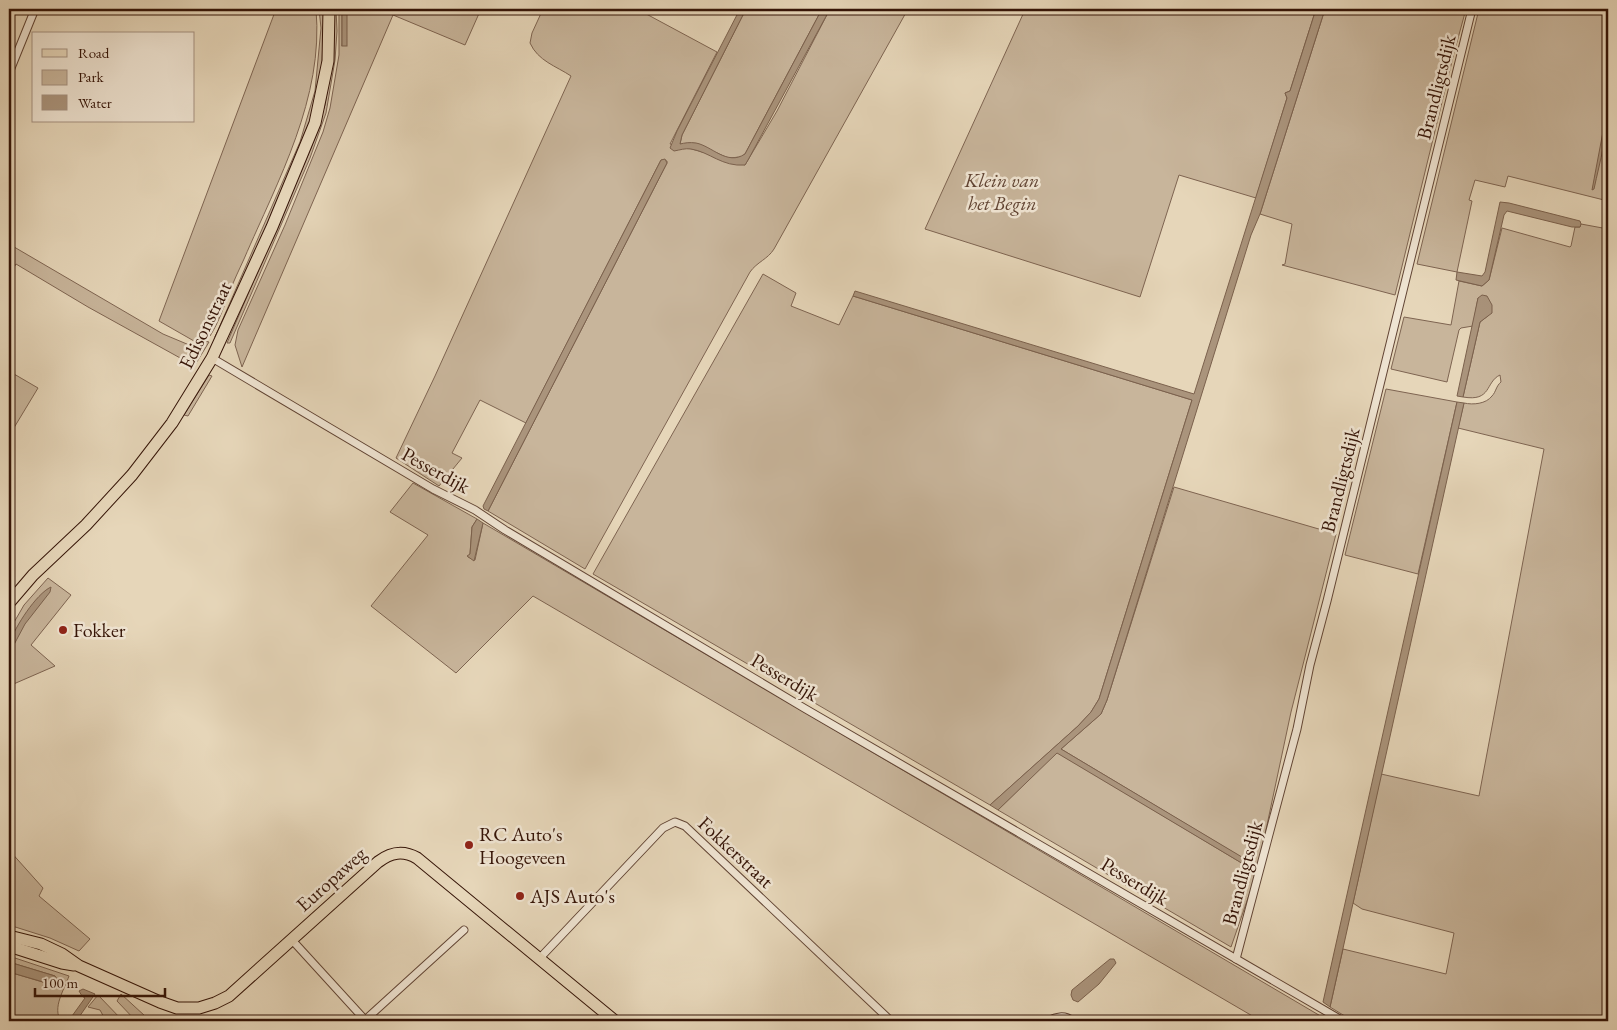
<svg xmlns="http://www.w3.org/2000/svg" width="1617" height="1030" viewBox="0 0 1617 1030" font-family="'EB Garamond',serif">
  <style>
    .green { fill: #c8b59b; stroke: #7e6451 }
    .water { fill: #aa947c; stroke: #7b614d }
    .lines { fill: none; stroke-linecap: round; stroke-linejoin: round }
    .street-casing { stroke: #614434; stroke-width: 9 }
    .primary-casing { stroke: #351407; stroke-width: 13 }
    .street { stroke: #efe4d2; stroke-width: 7 }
    .primary { stroke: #e6d6b9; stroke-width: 11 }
    .poi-dot { fill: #8f2418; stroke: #efe4d2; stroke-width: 2 }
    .labels { text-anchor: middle; stroke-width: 5; stroke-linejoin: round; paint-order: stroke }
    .street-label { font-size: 20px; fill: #351407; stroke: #efe4d2 }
    .park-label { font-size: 20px; font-style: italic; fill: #614433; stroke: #efe4d2 }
    .poi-label { font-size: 20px; fill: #351407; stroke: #efe4d2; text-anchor: start }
  </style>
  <rect width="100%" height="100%" fill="#e6d6b9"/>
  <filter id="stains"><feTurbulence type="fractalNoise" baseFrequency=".004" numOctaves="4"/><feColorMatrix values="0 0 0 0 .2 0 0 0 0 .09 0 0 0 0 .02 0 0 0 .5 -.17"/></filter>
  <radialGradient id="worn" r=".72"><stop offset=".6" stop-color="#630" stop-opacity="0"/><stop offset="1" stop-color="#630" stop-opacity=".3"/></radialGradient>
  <!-- green -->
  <g class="green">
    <path d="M276,9h40c8,89 -38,171 -72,250 -5,11 -10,21 -14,32 -6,15 -11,31 -20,45l-16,5 -35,-20z"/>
    <polygon points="319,9 324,9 322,65 310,122 269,221 215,337 300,142 315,91 321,28"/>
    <polygon points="333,9 336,9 337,31 335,60 326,113 310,158 230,343 227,343 311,148 325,105 333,56 334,28"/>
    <polygon points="339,9 342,9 342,46 347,9 481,9 465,45 393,15 242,367 235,345 238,330 285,225 323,132 330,108 339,55"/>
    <path d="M543,9h94l80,43 -47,92 22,5 53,16 32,-54 53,-102h78l-134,240c-6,10 -17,13 -24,23l-165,297 -97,-58 179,-348v-2l-6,-1 -135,263 -46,-23 -28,53 10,5 -23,28 -43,-28 39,-82 136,-300c-15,-10 -33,-15 -41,-33l2,-10z"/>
    <polygon points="746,9 822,9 745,154 741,157 728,158 717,153 680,144 682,135"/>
    <polygon points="1016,9 1316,9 1290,91 1285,93 1287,98 1256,198 1179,175 1140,297 925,229 1024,12"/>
    <polygon points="1325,9 1466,9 1454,53 1395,295 1282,265 1285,264 1292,224 1260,214"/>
    <polygon points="1479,9 1608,9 1608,201 1508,176 1505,187 1475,180 1469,200 1472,201 1457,272 1417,264"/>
    <path d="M1581,224l27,5v792h-255l-23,-14 13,-58 103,25 8,-41 -92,-24 -9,-6 28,-129 98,22 65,-347 -86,-21 6,-25c9,2 22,1 28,-7 4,-4 4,-10 9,-14l-1,-7c-15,7 -8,27 -37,22l17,-75 9,-7 -11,-17 -5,28 -12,2 -2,2 -12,52 -56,-13 13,-52 47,8 8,-44 23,5 7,-6 13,-52 68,19 1,-1 4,-19h5z"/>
    <polygon points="9,244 163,334 194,347 205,341 209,342 195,365 191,361 182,359 88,307 16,264 9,276"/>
    <polygon points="763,274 796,293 791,306 839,325 853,296 1192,400 1099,699 1091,712 1078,726 990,805 593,574"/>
    <polygon points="14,374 38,388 9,436 9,381"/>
    <polygon points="209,375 212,376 188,416 184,415"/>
    <polygon points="1386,389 1457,402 1418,574 1345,555"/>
    <polygon points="413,483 477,519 472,527 470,554 468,557 475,560 483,523 1329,1021 1261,1021 533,596 456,673 371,606 428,535 390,512"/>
    <polygon points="1174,487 1336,534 1291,712 1257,872 1231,947 998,810 1057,752 1255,871 1256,866 1061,749 1101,714 1107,700"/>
    <polygon points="48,578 71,595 31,645 55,666 9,686 9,631 24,605"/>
    <polygon points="9,850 43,888 39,896 90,939 79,951 50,938 9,925"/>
    <path d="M9,956l60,20c-5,14 -17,32 -8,45h-52v-49l47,14 -1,-10 -46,-14z"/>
    <polygon points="121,994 145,1016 160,1021 136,1021 117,1001"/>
    <polygon points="98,995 123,1021 106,1021 100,1010 88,1007"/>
  </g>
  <!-- water -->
  <g class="water">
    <rect x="342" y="9" width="5" height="37"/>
    <path d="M740,9h6l-64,126 -2,9c4,-1 10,-2 16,-1 16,3 31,23 49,11l77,-145h8l-82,151 -3,5c-23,2 -35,-13 -54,-16 -6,-1 -11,1 -17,2l-4,-3 7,-17z"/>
    <polygon points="1316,9 1325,9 1260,214 1251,235 1107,700 1101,714 1061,749 1257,866 1255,871 1057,753 998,810 990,805 1078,726 1091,712 1099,699 1192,400 853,296 855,291 1194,394 1287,98 1285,93 1290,91"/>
    <path d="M1608,105c0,28 -8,56 -14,84l-2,1z"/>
    <polygon points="665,159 667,163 488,511 484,509 483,506 661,160"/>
    <polygon points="1500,202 1509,203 1580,221 1581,224 1580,227 1572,227 1507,211 1504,215 1489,280 1482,286 1456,280 1457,272 1482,276 1485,272"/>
    <polygon points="1482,295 1487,296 1492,305 1492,313 1480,322 1463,397 1457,396 1478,298"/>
    <polygon points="1457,402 1464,403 1330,1007 1323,1002"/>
    <polygon points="477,519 483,523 474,561 467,556 470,554 472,527"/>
    <path d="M51,587l-1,5 -25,32 -16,30c0,-4 -1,-8 1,-12 5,-15 26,-48 41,-55z"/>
    <polygon points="1110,959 1114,959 1116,963 1099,984 1078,1002 1073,1000 1071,995 1072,990"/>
    <polygon points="9,962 55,976 58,980 57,986 9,972"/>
    <polygon points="83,989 95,994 77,1020 72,1016 85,998 82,996 79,991"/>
  </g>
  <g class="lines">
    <!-- street casing -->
    <g class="street-casing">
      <g id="street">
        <polyline points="9,73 35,9"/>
        <polyline points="212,358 433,489 475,510 505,530 804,708 1343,1021"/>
        <polyline points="292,940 366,1021"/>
        <polyline points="539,959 663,828 675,822 685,826 891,1021"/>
        <polyline points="1236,959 1297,729 1310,665 1327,601 1472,9"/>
        <polyline points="365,1020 464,930"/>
        <path d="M1047,1021c9,-4 17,-7 26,0"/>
      </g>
    </g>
    <!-- primary casing -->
    <g class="primary-casing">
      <g id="primary">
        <polyline points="9,603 33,575 86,525 132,475 172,423 212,358 272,227 315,123 328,61 329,9"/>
        <path d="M9,936l32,8 21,10 17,12 81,36 17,6h22l16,-5 14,-7 149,-134c13,-10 25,-12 39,-4l198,163"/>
        <polyline points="9,946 62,963 74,965"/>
      </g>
    </g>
    <!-- street -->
    <use href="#street" class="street"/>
    <!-- primary -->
    <use href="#primary" class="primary"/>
  </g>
  <!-- markers -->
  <g class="poi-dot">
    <circle cx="63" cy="630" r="5"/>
    <circle cx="469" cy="845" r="5"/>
    <circle cx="520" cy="896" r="5"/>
  </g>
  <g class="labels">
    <!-- street labels -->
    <g class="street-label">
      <text transform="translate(1436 87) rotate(-76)" y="7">Brandligtsdijk</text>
      <text transform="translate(205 325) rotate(-64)" y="7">Edisonstraat</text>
      <text transform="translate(436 470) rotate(29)" y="7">Pesserdijk</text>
      <text transform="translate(1340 480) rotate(-76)" y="7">Brandligtsdijk</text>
      <text transform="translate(785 677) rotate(31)" y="7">Pesserdijk</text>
      <text transform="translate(736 852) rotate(43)" y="7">Fokkerstraat</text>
      <text transform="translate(1242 873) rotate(-75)" y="7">Brandligtsdijk</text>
      <text transform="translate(331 879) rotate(-42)" y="7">Europaweg</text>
      <text transform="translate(1135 881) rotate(31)" y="7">Pesserdijk</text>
    </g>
    <!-- park labels -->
    <g class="park-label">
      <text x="1002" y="187">Klein van<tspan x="1002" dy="23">het Begin</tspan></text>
    </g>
    <!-- poi labels -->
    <g class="poi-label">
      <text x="73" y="637">Fokker</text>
      <text x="479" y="841">RC Auto's<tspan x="479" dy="23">Hoogeveen</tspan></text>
      <text x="530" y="903">AJS Auto's</text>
    </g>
  </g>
  <!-- margin -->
  <rect width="1617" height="1030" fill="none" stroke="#e6d6b9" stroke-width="30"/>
  <rect x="10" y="10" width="1597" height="1010" fill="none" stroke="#351407" stroke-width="2.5"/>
  <rect x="15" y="15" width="1587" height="1000" fill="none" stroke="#351407"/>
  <!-- legend -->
  <rect x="32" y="32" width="162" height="90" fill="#efe4d2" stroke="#a59181"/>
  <rect x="42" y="49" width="25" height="8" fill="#e6d6b9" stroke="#a59181"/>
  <text x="78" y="58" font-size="15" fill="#351407">Road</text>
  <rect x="42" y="70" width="25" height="15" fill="#c8b59b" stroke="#a59181"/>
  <text x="78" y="82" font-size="15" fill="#351407">Park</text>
  <rect x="42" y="95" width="25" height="15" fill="#aa947c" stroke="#a59181"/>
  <text x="78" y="108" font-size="15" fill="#351407">Water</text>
  <!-- scale -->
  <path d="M35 988v8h130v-8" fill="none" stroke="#351407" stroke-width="2.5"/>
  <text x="42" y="988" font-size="15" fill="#351407" stroke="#efe4d2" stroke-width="4" paint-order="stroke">100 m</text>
  <rect width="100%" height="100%" filter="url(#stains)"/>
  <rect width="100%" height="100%" fill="url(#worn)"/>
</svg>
